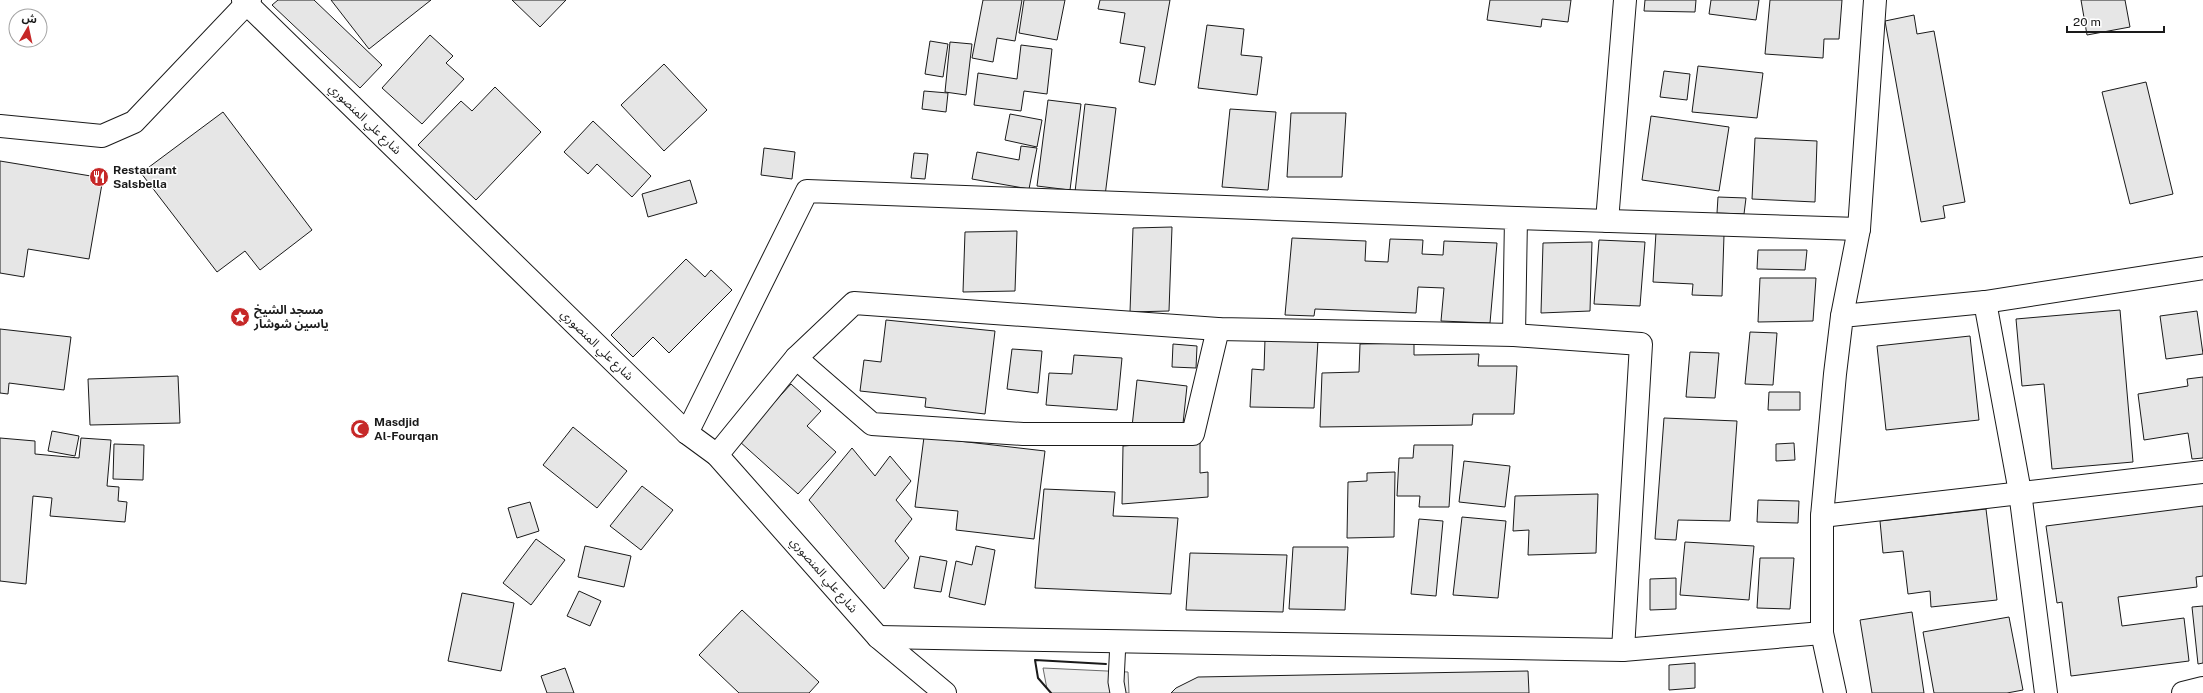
<svg xmlns="http://www.w3.org/2000/svg" width="2203" height="693" viewBox="0 0 2203 693" font-family="'Public Sans','Noto Sans Arabic',sans-serif">
  <style>
    .parking { fill: #ededed; stroke: #6a6a6a }
    .building { fill: #e6e6e6; stroke: #1a1a1a }
    .lines { fill: none; stroke-linecap: round; stroke-linejoin: round }
    .service-casing { stroke: #1a1a1a; stroke-width: 17 }
    .minor-casing { stroke: #1a1a1a; stroke-width: 24 }
    .secondary-casing { stroke: #1a1a1a; stroke-width: 24 }
    .service { stroke: #fff; stroke-width: 15 }
    .minor { stroke: #fff; stroke-width: 22 }
    .secondary { stroke: #fff; stroke-width: 22 }
    .wall { stroke: #1a1a1a; stroke-width: 2 }
    .labels { text-anchor: middle; stroke-width: 3; stroke-linejoin: round; paint-order: stroke }
    .street-label { font-size: 12px; fill: #1a1a1a; stroke: #fff }
    .poi-label { font-size: 12px; font-weight: bold; fill: #1a1a1a; stroke: #fff; text-anchor: start }
  </style>
  <rect width="100%" height="100%" fill="#fff"/>
  <!-- parking -->
  <polygon class="parking" points="1043,668 1128,672 1129,693 1051,693 1047,689"/>
  <!-- building -->
  <g class="building">
    <polygon points="278,0 314,0 382,65 360,88 272,5"/>
    <polygon points="331,0 431,0 369,49"/>
    <polygon points="512,0 566,0 540,27"/>
    <polygon points="983,0 1022,0 1015,41 997,38 993,62 972,58"/>
    <polygon points="1024,0 1065,0 1057,40 1019,33"/>
    <polygon points="1100,0 1170,0 1155,85 1139,82 1145,47 1120,43 1125,13 1098,9"/>
    <polygon points="1490,0 1571,0 1568,22 1542,19 1541,27 1487,20"/>
    <polygon points="1645,0 1696,0 1695,12 1644,11"/>
    <polygon points="1711,0 1759,0 1756,20 1709,14"/>
    <polygon points="1770,0 1842,0 1839,39 1824,39 1823,58 1765,54"/>
    <polygon points="2081,0 2125,0 2130,27 2087,35"/>
    <polygon points="1914,15 1917,34 1934,31 1965,202 1943,206 1945,218 1921,222 1885,21"/>
    <polygon points="1207,25 1244,29 1241,55 1262,57 1257,95 1198,88"/>
    <polygon points="430,35 453,56 446,63 464,79 422,124 382,88"/>
    <polygon points="930,41 948,44 943,77 925,74"/>
    <polygon points="950,42 972,44 966,95 945,92"/>
    <polygon points="1021,45 1052,49 1047,94 1024,91 1021,111 974,105 978,73 1017,79"/>
    <polygon points="664,64 707,110 664,151 621,105"/>
    <polygon points="1698,66 1763,73 1757,118 1692,112"/>
    <polygon points="1664,71 1690,74 1687,100 1660,97"/>
    <polygon points="2146,82 2173,194 2130,204 2102,92"/>
    <polygon points="495,87 541,132 476,200 418,145 461,101 472,111"/>
    <polygon points="924,91 948,93 946,112 922,109"/>
    <polygon points="1048,100 1081,104 1070,190 1037,186"/>
    <polygon points="1085,104 1116,108 1105,196 1075,192"/>
    <polygon points="1230,109 1276,112 1268,190 1222,187"/>
    <polygon points="223,112 312,230 260,270 245,251 217,272 141,173"/>
    <polygon points="1291,113 1346,113 1342,177 1287,177"/>
    <polygon points="1010,114 1042,120 1037,147 1005,140"/>
    <polygon points="1651,116 1729,127 1719,191 1642,180"/>
    <polygon points="593,121 651,176 632,197 597,164 588,174 564,152"/>
    <polygon points="1755,138 1817,141 1815,202 1752,199"/>
    <polygon points="1021,146 1037,148 1029,189 972,179 977,152 1019,160"/>
    <polygon points="764,148 795,152 792,179 761,175"/>
    <polygon points="914,153 928,154 925,179 911,178"/>
    <polygon points="0,161 103,178 89,259 28,249 24,277 0,273"/>
    <polygon points="690,180 697,203 648,217 642,194"/>
    <polygon points="1718,197 1746,198 1744,214 1717,213"/>
    <polygon points="1172,227 1169,311 1130,312 1133,228"/>
    <polygon points="1017,231 1015,291 963,292 965,232"/>
    <polygon points="1656,232 1724,235 1722,296 1692,295 1693,284 1653,282"/>
    <polygon points="1292,238 1366,241 1365,261 1388,262 1390,239 1423,240 1422,254 1443,255 1444,241 1497,243 1490,323 1441,321 1444,288 1418,287 1416,313 1315,309 1314,316 1285,315"/>
    <polygon points="1599,240 1645,242 1640,306 1594,304"/>
    <polygon points="1592,242 1590,311 1541,313 1543,243"/>
    <polygon points="1758,250 1807,250 1805,270 1757,269"/>
    <polygon points="686,259 705,277 711,270 732,290 669,353 653,337 633,357 611,335"/>
    <polygon points="1760,278 1816,278 1813,321 1758,322"/>
    <polygon points="2120,310 2133,462 2052,469 2044,384 2022,386 2016,319"/>
    <polygon points="2197,311 2203,354 2166,359 2160,316"/>
    <polygon points="886,320 995,331 985,414 925,407 926,398 860,391 864,360 881,362"/>
    <polygon points="0,329 71,337 64,390 9,383 8,394 0,393"/>
    <polygon points="1750,332 1777,333 1773,385 1745,384"/>
    <polygon points="1970,336 1979,420 1886,430 1877,346"/>
    <polygon points="1265,339 1318,340 1314,408 1250,407 1252,369 1264,370"/>
    <polygon points="1414,343 1414,355 1479,354 1478,366 1517,366 1514,414 1473,414 1472,425 1320,427 1322,373 1359,372 1360,344"/>
    <polygon points="1173,344 1197,346 1196,368 1172,367"/>
    <polygon points="1012,349 1042,351 1038,393 1007,389"/>
    <polygon points="1690,352 1719,353 1715,398 1686,397"/>
    <polygon points="1074,355 1122,358 1117,410 1046,405 1049,373 1072,374"/>
    <polygon points="178,376 180,423 90,425 88,379"/>
    <polygon points="2203,377 2203,458 2192,459 2188,433 2144,440 2138,394 2188,386 2187,379"/>
    <polygon points="1137,380 1187,386 1182,433 1132,427"/>
    <polygon points="791,384 821,411 807,426 836,452 798,494 739,441"/>
    <polygon points="1769,392 1800,392 1800,410 1768,410"/>
    <polygon points="1664,418 1737,421 1730,521 1678,520 1676,540 1655,539"/>
    <polygon points="573,427 627,471 597,508 543,465"/>
    <polygon points="52,431 79,436 75,456 48,451"/>
    <polygon points="924,437 1045,451 1034,539 956,530 958,511 915,507"/>
    <polygon points="0,438 35,441 35,454 79,458 81,438 111,440 107,486 119,487 118,501 127,502 125,522 50,516 52,498 33,496 26,584 0,581"/>
    <polygon points="1200,440 1200,473 1208,472 1208,497 1122,504 1123,446"/>
    <polygon points="1794,443 1795,460 1776,461 1776,444"/>
    <polygon points="114,444 144,445 143,480 113,479"/>
    <polygon points="1414,445 1453,445 1449,507 1419,507 1420,496 1397,496 1399,458 1413,458"/>
    <polygon points="852,448 875,476 890,456 911,481 896,500 912,519 895,541 909,558 884,589 809,500"/>
    <polygon points="1464,461 1510,466 1505,507 1459,502"/>
    <polygon points="1395,472 1394,537 1347,538 1348,482 1367,481 1367,473"/>
    <polygon points="642,486 673,510 641,550 610,526"/>
    <polygon points="1044,489 1115,492 1113,516 1178,518 1171,594 1035,588"/>
    <polygon points="1598,494 1596,553 1528,555 1529,530 1513,531 1515,496"/>
    <polygon points="1758,500 1799,501 1798,523 1757,522"/>
    <polygon points="530,502 539,531 517,538 508,508"/>
    <polygon points="2203,506 2203,576 2196,577 2197,587 2118,597 2122,626 2184,618 2189,661 2071,676 2062,602 2057,603 2046,526"/>
    <polygon points="1986,509 1997,600 1931,607 1930,591 1908,594 1903,551 1883,553 1880,521"/>
    <polygon points="1462,517 1506,521 1498,598 1453,595"/>
    <polygon points="1419,519 1443,521 1436,596 1411,594"/>
    <polygon points="536,539 565,560 531,605 503,583"/>
    <polygon points="1685,542 1754,546 1749,600 1680,595"/>
    <polygon points="585,546 631,556 624,587 578,577"/>
    <polygon points="976,546 995,550 985,605 949,597 956,561 972,565"/>
    <polygon points="1293,547 1348,547 1345,610 1289,609"/>
    <polygon points="1190,553 1287,555 1283,612 1186,610"/>
    <polygon points="920,556 947,561 941,592 914,588"/>
    <polygon points="1760,558 1794,558 1790,609 1757,608"/>
    <polygon points="1676,578 1676,609 1650,610 1650,579"/>
    <polygon points="579,591 601,601 590,626 567,616"/>
    <polygon points="462,593 514,603 501,671 448,661"/>
    <polygon points="2203,606 2203,663 2198,664 2192,607"/>
    <polygon points="742,610 819,682 809,693 739,693 699,655"/>
    <polygon points="1912,612 1924,693 1872,693 1860,620"/>
    <polygon points="2009,617 2023,690 2007,693 1934,693 1923,632"/>
    <polygon points="1695,663 1695,688 1669,690 1669,665"/>
    <polygon points="565,668 574,693 547,693 541,676"/>
    <polygon points="1528,671 1529,693 1171,693 1176,688 1198,677"/>
  </g>
  <g class="lines">
    <!-- service casing -->
    <g class="service-casing">
      <polyline id="service" points="1118,693 1116,682 1118,641"/>
    </g>
    <!-- minor casing -->
    <g class="minor-casing">
      <g id="minor">
        <polyline points="0,126 102,136 134,122 250,0"/>
        <polyline points="1516,218 1859,229"/>
        <polyline points="1607,221 1625,0"/>
        <polyline points="1985,302 2020,492 2046,693"/>
        <polyline points="1842,316 1859,229 1875,0"/>
        <polyline points="796,358 872,424 1023,434 1193,434 1218,329"/>
        <polyline points="687,433 807,191 1516,218 1514,335"/>
        <polyline points="717,455 796,358 854,303 1218,329 1514,335 1641,344 1623,650"/>
        <polyline points="1822,516 2203,472"/>
        <polyline points="1822,633 1835,693"/>
        <polyline points="878,637 1623,650 1822,633 1822,516 1835,374 1842,316 1985,302 2203,268"/>
        <polyline points="2183,693 2203,688"/>
      </g>
    </g>
    <!-- secondary casing -->
    <g class="secondary-casing">
      <polyline id="secondary" points="243,0 687,433 717,455 878,637 945,693"/>
    </g>
    <!-- service -->
    <use href="#service" class="service"/>
    <!-- minor -->
    <use href="#minor" class="minor"/>
    <!-- secondary -->
    <use href="#secondary" class="secondary"/>
    <!-- wall -->
    <polyline class="wall" points="1051,693 1038,678 1035,660 1106,664"/>
  </g>
  <!-- icons -->
  <defs>
    <g id="restaurant-disc" transform="scale(1)"><circle r="9.5" fill="#c62828" stroke="#fff"/><path d="M-5-6h1v4h1v-4h1v4h1v-4h1v5L-1.5 .5V6h-2V.5L-5-1ZM5-6V6H3V1.5H1.5Q1.5-4 5-6Z" fill="#fff"/></g>
    <g id="sight-disc" transform="scale(1)"><circle r="9.5" fill="#c62828" stroke="#fff"/><path d="M0-6L1.8-2.2L6-1.7L2.9 1.2L3.7 5.4L0 3.3L-3.7 5.4L-2.9 1.2L-6-1.7L-1.8-2.2Z" fill="#fff"/></g>
    <g id="mosque-disc" transform="scale(1)"><circle r="9.5" fill="#c62828" stroke="#fff"/><path d="M3.5-4.9A6 6 0 1 0 3.5 4.9A5 5 0 1 1 3.5-4.9Z" fill="#fff"/></g>
  </defs>
  <g fill-rule="evenodd">
    <use href="#restaurant-disc" x="99" y="177"/>
    <use href="#sight-disc" x="240" y="317"/>
    <use href="#mosque-disc" x="360" y="429"/>
  </g>
  <g class="labels">
    <!-- street labels -->
    <g class="street-label">
      <text transform="translate(365 119) rotate(44)" y="4">شارع علي المنصوري</text>
      <text transform="translate(597 345) rotate(44)" y="4">شارع علي المنصوري</text>
      <text transform="translate(824 575) rotate(49)" y="4">شارع علي المنصوري</text>
    </g>
    <!-- poi labels -->
    <g class="poi-label">
      <text x="113" y="174">Restaurant<tspan x="113" dy="14">Salsbella</tspan></text>
      <text x="254" y="314">مسجد الشيخ<tspan x="254" dy="14">ياسين شوشار</tspan></text>
      <text x="374" y="426">Masdjid<tspan x="374" dy="14">Al-Fourqan</tspan></text>
    </g>
  </g>
  <!-- north arrow -->
  <g transform="translate(28 28) rotate(9)"><circle r="19" fill="#ffffff" stroke="#a3a3a3"/>
  <path d="M0-3L7 15L0 10L-7 15Z" fill="#c62828"/>
  <text y="-6" font-size="11" font-weight="bold" text-anchor="middle" fill="#1a1a1a">ش</text>
  </g>
  <!-- scale -->
  <path d="M2067 26v6h97v-6" fill="none" stroke="#1a1a1a" stroke-width="2"/>
  <text x="2073" y="26" font-size="12" fill="#1a1a1a" stroke="#ffffff" stroke-width="3" paint-order="stroke">20 m</text>
</svg>
